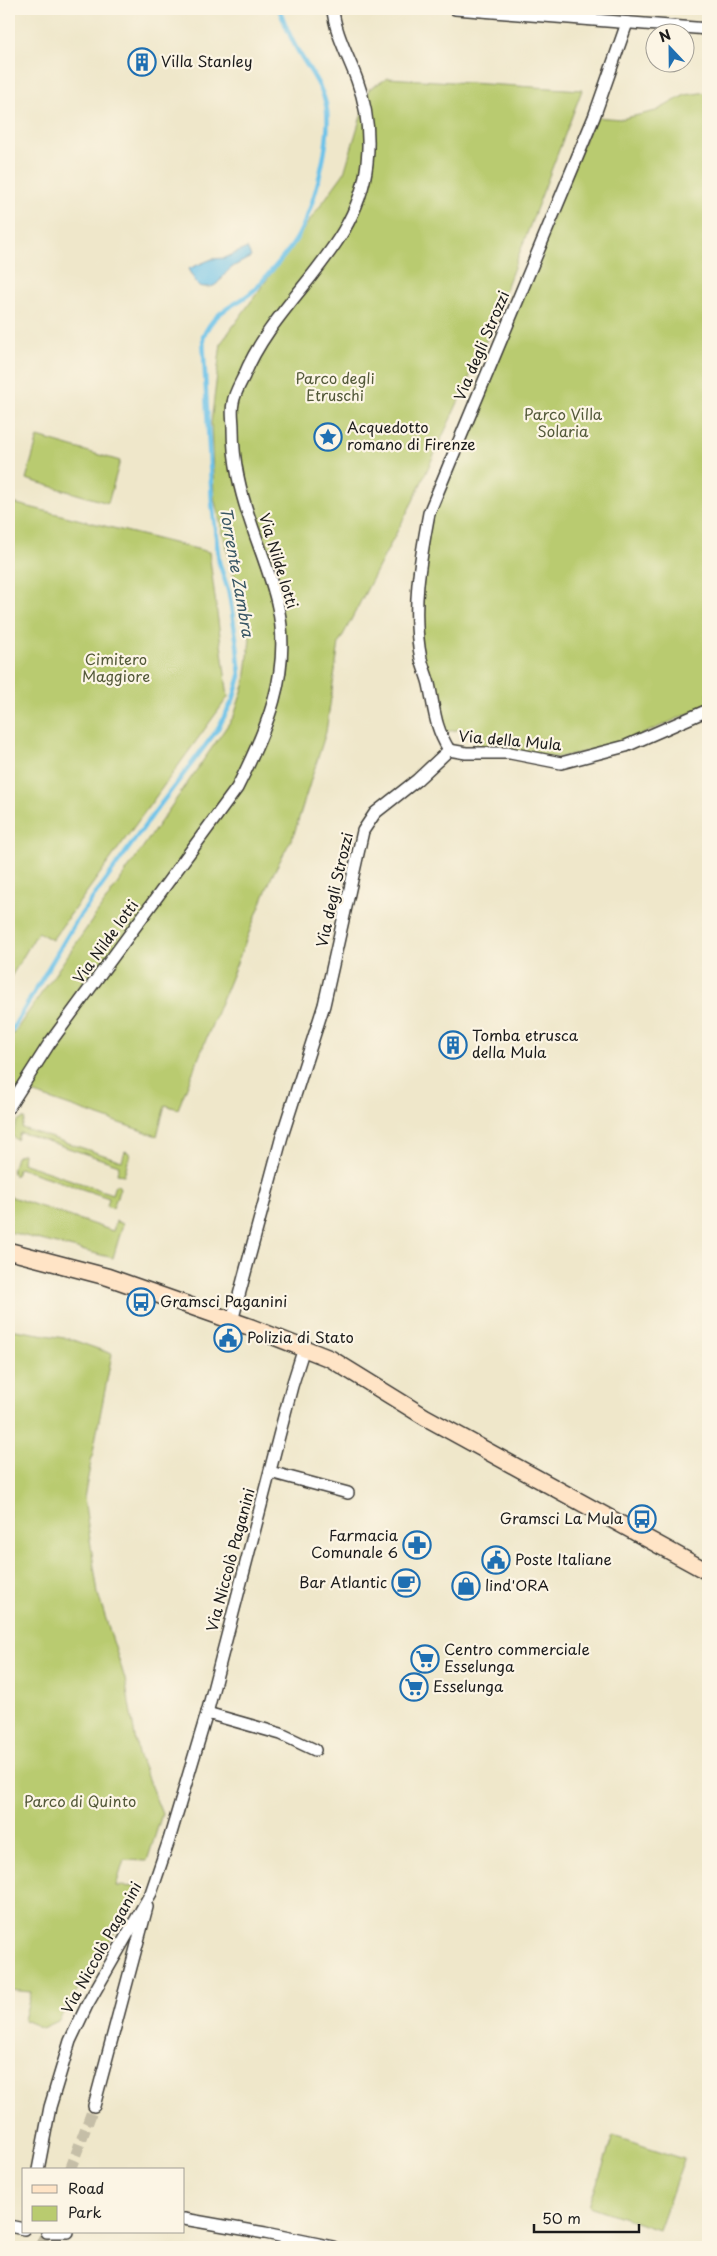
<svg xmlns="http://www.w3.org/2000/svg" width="717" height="2256" viewBox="0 0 717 2256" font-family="'Playpen Sans',sans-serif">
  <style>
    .green { fill: #b9cb6f; stroke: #6a7446 }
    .water { fill: #6cc2e9; stroke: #446f82 }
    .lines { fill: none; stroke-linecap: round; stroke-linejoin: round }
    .stream { stroke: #6cc2e9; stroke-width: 4.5 }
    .minor-tunnel { stroke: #c5bea7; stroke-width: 11; stroke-dasharray: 11 5.5; stroke-linecap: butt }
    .minor-casing { stroke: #3c3a36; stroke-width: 14 }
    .secondary-casing { stroke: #3c3a36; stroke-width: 19 }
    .minor { stroke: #fff; stroke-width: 11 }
    .secondary { stroke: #ffe4c6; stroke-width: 16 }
    .labels { text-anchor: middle; stroke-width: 4.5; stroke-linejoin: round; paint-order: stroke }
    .poi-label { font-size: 15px; fill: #1c1c1c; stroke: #fcf5e5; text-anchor: start }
    .street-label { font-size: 15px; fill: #1c1c1c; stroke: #fcf5e5 }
    .park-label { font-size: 15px; fill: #535939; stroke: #fcf5e5 }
    .water-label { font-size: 16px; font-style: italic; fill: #385664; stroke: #fcf5e5 }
  </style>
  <rect width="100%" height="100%" fill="#fcf5e5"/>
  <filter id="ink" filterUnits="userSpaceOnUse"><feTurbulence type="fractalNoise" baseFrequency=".02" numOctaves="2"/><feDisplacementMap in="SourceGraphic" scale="10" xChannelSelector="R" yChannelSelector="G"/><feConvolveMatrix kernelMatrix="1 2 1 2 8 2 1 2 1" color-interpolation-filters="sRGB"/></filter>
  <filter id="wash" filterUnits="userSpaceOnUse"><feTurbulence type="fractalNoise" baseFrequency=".0096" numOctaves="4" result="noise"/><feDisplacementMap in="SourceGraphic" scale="20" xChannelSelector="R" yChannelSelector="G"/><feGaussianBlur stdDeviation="1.12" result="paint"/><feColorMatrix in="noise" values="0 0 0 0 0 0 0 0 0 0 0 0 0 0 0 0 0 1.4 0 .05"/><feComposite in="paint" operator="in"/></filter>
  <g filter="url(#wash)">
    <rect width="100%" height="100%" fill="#efe7ca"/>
    <!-- green -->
    <g class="green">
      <polygon points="388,78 582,90 485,343 413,501 339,643 326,732 294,834 272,876 178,1109 165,1105 157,1136 9,1085 9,1040 234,716 245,682 250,639 214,498 211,423 221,343 344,173 369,89"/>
      <polygon points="708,92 708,705 623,743 557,758 482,749 462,729 438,733 416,618 429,513 594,117 621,119 656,111 685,95"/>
      <polygon points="38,437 120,461 108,503 26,479"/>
      <polygon points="9,502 209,552 228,697 52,940 38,932 9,980"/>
      <polygon points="22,1119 25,1119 22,1128 122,1161 125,1151 128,1152 130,1155 124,1175 117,1174 119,1165 29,1135 20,1133 17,1140 15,1139 12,1135 17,1122"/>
      <polygon points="21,1154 23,1154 22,1163 112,1194 115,1185 118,1185 120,1188 113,1208 107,1207 109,1198 19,1168 16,1175 14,1175 12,1171 16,1157"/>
      <polygon points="9,1196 113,1231 116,1221 123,1224 113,1258 9,1232"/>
      <polygon points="9,1329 70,1339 112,1354 84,1498 98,1594 125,1679 138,1754 162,1814 147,1861 124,1860 116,1886 140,1887 137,1897 58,2021 43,2028 24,2020 31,1992 9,1990 9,1355 12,1345 9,1344"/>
      <polygon points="613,2136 684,2159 659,2230 589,2206"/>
    </g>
    <!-- water -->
    <path class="water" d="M247,248l4,9c-7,4 -15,7 -21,12 -14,13 -11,21 -32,17l-10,-17 24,-10 13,-1z"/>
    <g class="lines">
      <!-- stream -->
      <path class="stream" d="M9,1035l66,-112 79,-110 63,-83 16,-30 7,-24 -3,-32 -8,-51 -10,-31 -7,-60 -9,-165c14,-33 38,-30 57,-53 12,-15 29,-31 38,-48 16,-30 35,-98 28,-132 -5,-20 -18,-36 -28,-53 -8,-13 -13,-28 -19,-42"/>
    </g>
  </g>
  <g filter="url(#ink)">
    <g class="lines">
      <!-- minor-tunnel -->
      <g class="minor-tunnel">
        <polyline points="70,2170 94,2106"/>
        <polyline points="40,2247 46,2232"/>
      </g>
      <!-- minor casing -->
      <g class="minor-casing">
        <g id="minor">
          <polyline points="455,9 708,29"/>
          <path d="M449,750c-15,-25 -14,-39 -20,-66 -2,-8 -6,-17 -8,-25 -10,-49 -1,-98 8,-146l165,-396 33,-94"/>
          <polyline points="449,750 466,753 510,753 561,763 626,746 708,710"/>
          <path d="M9,1107l40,-63 188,-256c29,-57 55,-115 41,-181 -6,-29 -18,-57 -27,-84 -11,-32 -18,-61 -18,-95 0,-8 -2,-17 0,-25 1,-9 7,-19 11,-27 31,-77 114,-126 123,-213 3,-28 0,-56 -10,-83 -7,-20 -23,-49 -24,-71"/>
          <polyline points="232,1321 282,1136 324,1005 363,831 375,813 417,780 449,750"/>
          <polyline points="270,1472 348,1493"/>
          <polyline points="207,1713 281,1734 315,1750"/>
          <polyline points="94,2106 147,1907"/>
          <polyline points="38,2170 50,2107 70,2041 87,2005 151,1893 169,1840 207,1713 292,1386 304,1348"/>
          <polyline points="184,2219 265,2233 333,2247"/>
          <polyline points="9,2226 24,2229"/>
          <polyline points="47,2232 68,2232"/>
        </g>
      </g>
      <!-- secondary casing -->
      <g class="secondary-casing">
        <polyline id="secondary" points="9,1251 108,1277 250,1327 331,1359 425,1417 708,1572"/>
      </g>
      <!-- minor -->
      <use href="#minor" class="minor"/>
      <!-- secondary -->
      <use href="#secondary" class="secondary"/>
    </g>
  </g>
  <!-- icons -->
  <defs>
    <g id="building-ring" transform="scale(1.4375)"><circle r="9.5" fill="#fcf5e5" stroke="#1f6fb2" stroke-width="1.5"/><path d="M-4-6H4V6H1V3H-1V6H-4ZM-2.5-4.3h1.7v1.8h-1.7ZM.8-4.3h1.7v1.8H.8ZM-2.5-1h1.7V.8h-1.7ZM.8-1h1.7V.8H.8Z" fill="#1f6fb2"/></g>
    <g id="sight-ring" transform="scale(1.4375)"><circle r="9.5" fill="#fcf5e5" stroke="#1f6fb2" stroke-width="1.5"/><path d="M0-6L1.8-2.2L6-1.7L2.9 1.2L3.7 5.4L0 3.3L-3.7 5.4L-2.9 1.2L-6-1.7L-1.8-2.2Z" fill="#1f6fb2"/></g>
    <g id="bus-ring" transform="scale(1.4375)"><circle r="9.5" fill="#fcf5e5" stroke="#1f6fb2" stroke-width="1.5"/><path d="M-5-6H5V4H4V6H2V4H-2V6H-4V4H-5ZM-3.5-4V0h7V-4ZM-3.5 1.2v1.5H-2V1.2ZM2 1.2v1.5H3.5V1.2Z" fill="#1f6fb2"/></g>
    <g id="civic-ring" transform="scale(1.4375)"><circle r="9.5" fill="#fcf5e5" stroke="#1f6fb2" stroke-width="1.5"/><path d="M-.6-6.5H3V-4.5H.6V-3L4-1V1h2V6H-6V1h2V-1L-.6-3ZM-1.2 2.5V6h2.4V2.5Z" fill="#1f6fb2"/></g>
    <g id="pharmacy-ring" transform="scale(1.4375)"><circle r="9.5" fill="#fcf5e5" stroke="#1f6fb2" stroke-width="1.5"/><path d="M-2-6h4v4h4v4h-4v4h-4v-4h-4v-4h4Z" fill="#1f6fb2"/></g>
    <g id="cafe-ring" transform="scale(1.4375)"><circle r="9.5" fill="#fcf5e5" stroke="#1f6fb2" stroke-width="1.5"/><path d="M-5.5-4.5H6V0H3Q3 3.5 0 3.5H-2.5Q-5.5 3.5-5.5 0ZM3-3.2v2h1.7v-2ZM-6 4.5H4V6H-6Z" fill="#1f6fb2"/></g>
    <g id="shop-ring" transform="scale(1.4375)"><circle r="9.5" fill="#fcf5e5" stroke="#1f6fb2" stroke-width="1.5"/><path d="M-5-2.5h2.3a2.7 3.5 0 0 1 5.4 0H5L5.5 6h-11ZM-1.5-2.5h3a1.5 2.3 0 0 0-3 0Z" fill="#1f6fb2"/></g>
    <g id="supermarket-ring" transform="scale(1.4375)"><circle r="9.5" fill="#fcf5e5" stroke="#1f6fb2" stroke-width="1.5"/><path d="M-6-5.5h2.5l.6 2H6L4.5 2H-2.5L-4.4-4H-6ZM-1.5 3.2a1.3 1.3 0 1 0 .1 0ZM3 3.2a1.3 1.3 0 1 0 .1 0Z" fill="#1f6fb2"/></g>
  </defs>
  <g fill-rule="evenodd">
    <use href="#building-ring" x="142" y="62"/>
    <use href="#sight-ring" x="328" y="437"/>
    <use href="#building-ring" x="453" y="1045"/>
    <use href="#bus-ring" x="141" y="1302"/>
    <use href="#civic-ring" x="228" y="1338"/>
    <use href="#bus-ring" x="642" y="1519"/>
    <use href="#pharmacy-ring" x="417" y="1545"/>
    <use href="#civic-ring" x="496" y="1560"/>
    <use href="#cafe-ring" x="406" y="1583"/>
    <use href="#shop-ring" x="466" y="1586"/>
    <use href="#supermarket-ring" x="425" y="1659"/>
    <use href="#supermarket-ring" x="414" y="1687"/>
  </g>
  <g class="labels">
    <!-- poi labels -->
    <g class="poi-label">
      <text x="161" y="67">Villa Stanley</text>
      <text x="347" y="433">Acquedotto<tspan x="347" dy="17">romano di Firenze</tspan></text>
      <text x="472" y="1041">Tomba etrusca<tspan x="472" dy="17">della Mula</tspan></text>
      <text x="160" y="1307">Gramsci Paganini</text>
      <text x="247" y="1343">Polizia di Stato</text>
      <text x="623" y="1524" text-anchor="end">Gramsci La Mula</text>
      <text x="398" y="1541" text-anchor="end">Farmacia<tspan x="398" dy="17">Comunale 6</tspan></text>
      <text x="515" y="1565">Poste Italiane</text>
      <text x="387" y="1588" text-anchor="end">Bar Atlantic</text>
      <text x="485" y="1591">lind'ORA</text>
      <text x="444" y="1655">Centro commerciale<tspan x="444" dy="17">Esselunga</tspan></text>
      <text x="433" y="1692">Esselunga</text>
    </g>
    <!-- street labels -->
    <g class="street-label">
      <text transform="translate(482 346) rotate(-67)" y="5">Via degli Strozzi</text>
      <text transform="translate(278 561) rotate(73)" y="5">Via Nilde Iotti</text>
      <text transform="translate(510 741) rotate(5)" y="5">Via della Mula</text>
      <text transform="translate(335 890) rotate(-77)" y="5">Via degli Strozzi</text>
      <text transform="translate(106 942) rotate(-54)" y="5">Via Nilde Iotti</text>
      <text transform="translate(231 1560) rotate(-75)" y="5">Via Niccolò Paganini</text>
      <text transform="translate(102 1948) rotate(-61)" y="5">Via Niccolò Paganini</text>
    </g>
    <!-- park labels -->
    <g class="park-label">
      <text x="335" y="384">Parco degli<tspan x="335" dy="17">Etruschi</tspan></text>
      <text x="563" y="420">Parco Villa<tspan x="563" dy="17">Solaria</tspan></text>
      <text x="116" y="665">Cimitero<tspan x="116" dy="17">Maggiore</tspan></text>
      <text x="80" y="1807">Parco di Quinto</text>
    </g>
    <!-- water labels -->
    <g class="water-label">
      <text transform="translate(237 572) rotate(80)" y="6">Torrente Zambra</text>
    </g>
  </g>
  <!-- margin -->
  <rect width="717" height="2256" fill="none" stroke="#fcf5e5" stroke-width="30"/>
  <!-- legend -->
  <rect x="22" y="2168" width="162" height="65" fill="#fcf5e5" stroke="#a29e95"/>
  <rect x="32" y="2185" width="25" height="8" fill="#ffe4c6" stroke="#a29e95"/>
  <text x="68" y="2194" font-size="15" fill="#1c1c1c">Road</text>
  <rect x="32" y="2206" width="25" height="15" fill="#b9cb6f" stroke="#a29e95"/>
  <text x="68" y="2218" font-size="15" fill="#1c1c1c">Park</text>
  <!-- north arrow -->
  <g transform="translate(670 48) rotate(338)"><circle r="24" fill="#fcf5e5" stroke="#a29e95"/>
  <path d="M0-4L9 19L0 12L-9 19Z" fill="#1f6fb2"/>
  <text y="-8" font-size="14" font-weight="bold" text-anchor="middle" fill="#1c1c1c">N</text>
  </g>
  <!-- scale -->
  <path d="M534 2224v8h105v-8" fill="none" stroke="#1c1c1c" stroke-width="2.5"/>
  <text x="542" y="2224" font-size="15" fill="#1c1c1c" stroke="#fcf5e5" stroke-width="4" paint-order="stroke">50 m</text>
</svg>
